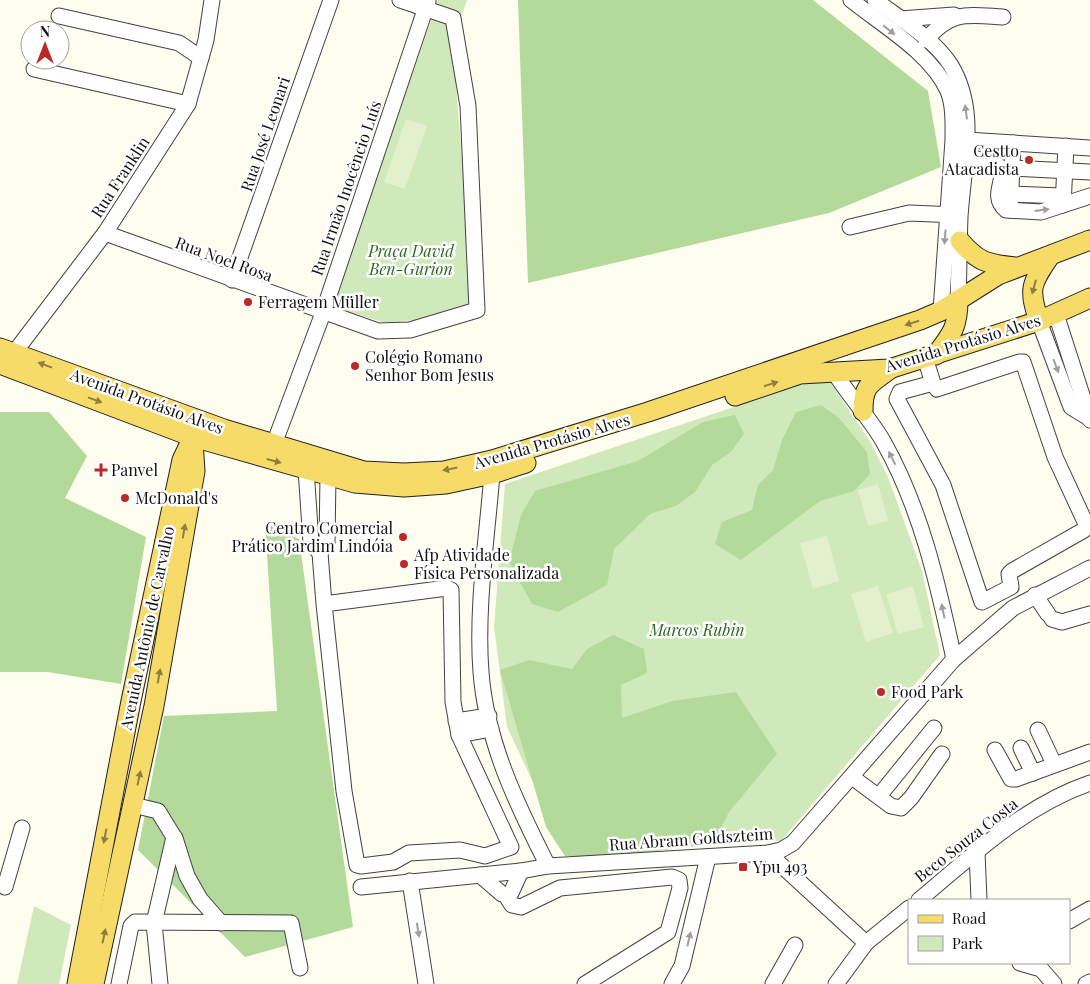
<svg xmlns="http://www.w3.org/2000/svg" width="1090" height="984" font-family="'Playfair Display',serif">
	<style>
		.green { fill: #d0e9ba }
		.forest { fill: #b3da9a }
		.pitch { fill: #e2f0cc }
		.lines { fill: none; stroke-linecap: round; stroke-linejoin: round }
		.minor-casing { stroke: #424242; stroke-width: 17 }
		.major-casing { stroke: #202020; stroke-width: 21 }
		.minor { stroke: #fff; stroke-width: 15 }
		.major { stroke: #f6db69; stroke-width: 19 }
		.oneway { fill: #9f9f9f }
		.oneway2 { fill: #8e7f40 }
		.poi-dot { fill: #bd2928; stroke: #fff; stroke-width: 2 }
		.labels { text-anchor: middle; stroke-width: 5; stroke-linejoin: round; paint-order: stroke }
		.street-label { font-size: 16px; fill: #0f0f0f; stroke: #fff }
		.poi-label { font-size: 16px; fill: #0f0f0f; stroke: #fff; text-anchor: start }
		.park-label { font-size: 16px; font-style: italic; fill: #2a661f; stroke: #fff }
	</style>
	<rect width="100%" height="100%" fill="#fffdf0"/>
	<g class="green">
		<polygon points="438,0 467,0 461,17 451,26 475,314 385,323 332,306"/>
		<polygon points="826,376 871,443 888,477 922,571 940,655 781,841 565,850 507,727 494,627 505,484"/>
		<polygon points="34,906 71,925 59,984 17,984"/>
	</g>
	<g class="forest">
		<polygon points="518,0 813,0 928,91 941,167 829,213 528,283"/>
		<polygon points="821,405 839,418 867,452 870,474 854,491 820,501 741,560 715,544 722,522 752,510 758,485 773,470 782,440 796,412"/>
		<polygon points="0,412 49,412 87,456 65,498 146,537 121,684 48,672 0,672"/>
		<polygon points="735,415 744,434 731,452 712,465 695,492 676,506 650,514 614,549 607,585 558,612 532,604 509,562 521,515 535,491 638,461 703,422"/>
		<polygon points="265,523 299,539 353,927 245,957 138,850 164,716 277,711"/>
		<polygon points="613,635 644,649 647,673 621,685 622,718 672,701 736,692 777,754 729,812 713,844 615,856 565,856 546,827 500,670 529,660 572,669 587,649"/>
	</g>
	<g class="pitch">
		<polygon points="406,119 427,126 405,189 384,182"/>
		<polygon points="878,484 888,521 868,526 858,490"/>
		<polygon points="827,536 839,581 813,589 800,543"/>
		<polygon points="878,586 893,633 866,642 851,594"/>
		<polygon points="913,586 924,627 898,634 886,594"/>
	</g>
	<g class="lines">
		<defs>
			<g id="minor">
				<path d="M851,0C882,25 931,53 948,91C954,106 953,124 953,140L941,311"/>
				<path d="M875,0C900,19 933,38 950,64C979,110 963,166 960,217C959,244 959,272 958,300"/>
				<polyline points="59,16 179,43 201,58"/>
				<polyline points="900,19 954,15"/>
				<path d="M926,40C951,10 968,15 1003,17"/>
				<polyline points="34,69 188,104"/>
				<polyline points="967,140 1090,148"/>
				<path d="M966,158C1033,162 981,189 1006,210L1041,212L1090,196"/>
				<polyline points="1012,168 1090,172"/>
				<polyline points="1011,194 1063,196"/>
				<polyline points="1063,205 1066,146"/>
				<polyline points="1010,210 1013,143"/>
				<polyline points="850,227 909,213 957,215"/>
				<polyline points="105,233 378,331 410,330 477,310 468,106 453,18 400,0"/>
				<polyline points="232,280 331,0"/>
				<polyline points="1056,314 1090,420"/>
				<polyline points="1039,321 1071,407 1089,418"/>
				<polyline points="14,353 105,233 188,104 206,40 212,0"/>
				<polyline points="925,358 933,383 937,389 1019,362 1023,362 1055,457 1086,524 1084,530 1012,571 1009,574 1011,587 982,602 943,485 897,399 900,392 933,383"/>
				<path d="M834,372C849,396 869,417 883,441C921,508 938,584 954,659"/>
				<polyline points="274,444 323,313 428,1"/>
				<polyline points="306,469 311,543 320,553 327,543 328,476"/>
				<path d="M492,474C487,537 476,610 481,672C486,741 517,805 548,866"/>
				<polyline points="320,553 324,604 447,588 451,590 453,702 459,735 511,847 485,856 460,850 409,853 393,862 361,866 357,865 344,791 324,604"/>
				<polyline points="1035,595 1048,614"/>
				<polyline points="1052,619 1062,622 1090,614"/>
				<polyline points="456,721 489,716"/>
				<polyline points="1038,730 1054,764"/>
				<polyline points="459,735 491,729"/>
				<polyline points="1021,748 1033,773"/>
				<polyline points="995,750 1011,779 1016,779 1090,752"/>
				<polyline points="852,777 891,806 901,808 911,798 942,754"/>
				<polyline points="879,796 934,728"/>
				<polyline points="133,805 158,811 174,837 154,923 160,984"/>
				<polyline points="175,838 187,876 200,899 221,923"/>
				<polyline points="977,852 979,900"/>
				<polyline points="768,853 866,943"/>
				<polyline points="480,875 502,894"/>
				<polyline points="410,881 426,984"/>
				<polyline points="5,887 22,828"/>
				<polyline points="361,887 521,871 548,866 768,853 781,850 793,843 954,659 1013,608 1090,568"/>
				<polyline points="511,893 521,871"/>
				<polyline points="508,899 512,905 521,907 560,888 672,877 679,880 680,888 668,932 585,984"/>
				<path d="M919,900C972,856 1023,806 1090,783"/>
				<polyline points="1069,921 1090,909"/>
				<polyline points="1020,963 1041,969 1054,984"/>
				<polyline points="119,984 131,926 135,922 291,923 300,968"/>
				<polyline points="672,984 682,966 708,857"/>
				<polyline points="773,984 795,945"/>
				<polyline points="836,984 866,943 909,908"/>
				<polyline points="1086,984 1090,982"/>
			</g>
			<g id="major">
				<path d="M960,241C978,262 987,264 1015,267"/>
				<path d="M1039,321C1028,288 1031,284 1050,256"/>
				<polyline points="0,348 224,429 364,471 404,473 444,471 492,460 648,412 920,320 941,311 998,275 1090,240"/>
				<path d="M936,355C952,334 958,327 958,300"/>
				<polyline points="0,364 193,437 355,483 404,487 446,484 492,474 526,463"/>
				<polyline points="735,396 800,374 889,369 1039,321 1090,298"/>
				<path d="M863,411C863,386 869,384 889,370"/>
				<polyline points="77,984 131,701 182,460 191,441"/>
				<polyline points="94,984 154,706 195,471 192,426"/>
			</g>
		</defs>
		<use href="#minor" class="minor-casing"/>
		<use href="#major" class="major-casing"/>
		<use href="#minor" class="minor"/>
		<use href="#major" class="major"/>
	</g>
	<defs><path id="oneway-solid" d="M-6-.8H1V-3.2L6.5 0L1 3.2V.8H-6Z" transform="scale(1.25)"/></defs>
	<g class="oneway">
		<use href="#oneway-solid" transform="translate(889 30) rotate(38)"/>
		<use href="#oneway-solid" transform="translate(966 112) rotate(-98)"/>
		<use href="#oneway-solid" transform="translate(1042 210) rotate(-7)"/>
		<use href="#oneway-solid" transform="translate(945 237) rotate(94)"/>
		<use href="#oneway-solid" transform="translate(1056 366) rotate(69)"/>
		<use href="#oneway-solid" transform="translate(892 458) rotate(-117)"/>
		<use href="#oneway-solid" transform="translate(943 611) rotate(-102)"/>
		<use href="#oneway-solid" transform="translate(418 930) rotate(81)"/>
		<use href="#oneway-solid" transform="translate(689 939) rotate(-77)"/>
	</g>
	<g class="oneway2">
		<use href="#oneway-solid" transform="translate(1034 287) rotate(105)"/>
		<use href="#oneway-solid" transform="translate(912 323) rotate(162)"/>
		<use href="#oneway-solid" transform="translate(45 365) rotate(-160)"/>
		<use href="#oneway-solid" transform="translate(771 384) rotate(-18)"/>
		<use href="#oneway-solid" transform="translate(95 400) rotate(20)"/>
		<use href="#oneway-solid" transform="translate(274 461) rotate(15)"/>
		<use href="#oneway-solid" transform="translate(450 469) rotate(169)"/>
		<use href="#oneway-solid" transform="translate(184 531) rotate(-80)"/>
		<use href="#oneway-solid" transform="translate(159 676) rotate(-80)"/>
		<use href="#oneway-solid" transform="translate(139 778) rotate(-78)"/>
		<use href="#oneway-solid" transform="translate(105 836) rotate(101)"/>
		<use href="#oneway-solid" transform="translate(104 936) rotate(-78)"/>
	</g>
	<g class="poi-dot">
		<circle cx="1029" cy="160" r="5"/>
		<circle cx="248" cy="302" r="5"/>
		<circle cx="355" cy="366" r="5"/>
		<path d="M98.5 462.5h5v5h5v5h-5v5h-5v-5h-5v-5h5z"/>
		<circle cx="125" cy="498" r="5"/>
		<circle cx="403" cy="537" r="5"/>
		<circle cx="404" cy="564" r="5"/>
		<circle cx="881" cy="692" r="5"/>
		<rect x="738" y="862" width="10" height="10" rx="2.5"/>
	</g>
	<g class="labels">
		<g class="street-label">
			<text transform="translate(265 134) rotate(-71)" y="6">Rua José Leonari</text>
			<text transform="translate(120 177) rotate(-57)" y="6">Rua Franklin</text>
			<text transform="translate(346 188) rotate(-71)" y="6">Rua Irmão Inocêncio Luís</text>
			<text transform="translate(224 259) rotate(20)" y="6">Rua Noel Rosa</text>
			<text transform="translate(963 343) rotate(-17)" y="6">Avenida Protásio Alves</text>
			<text transform="translate(147 401) rotate(20)" y="6">Avenida Protásio Alves</text>
			<text transform="translate(552 441) rotate(-16)" y="6">Avenida Protásio Alves</text>
			<text transform="translate(147 628) rotate(-78)" y="6">Avenida Antônio de Carvalho</text>
			<text transform="translate(691 839) rotate(-4)" y="6">Rua Abram Goldszteim</text>
			<text transform="translate(966 840) rotate(-38)" y="6">Beco Souza Costa</text>
		</g>
		<g class="poi-label">
			<text x="1019" y="157" text-anchor="end">Cestto<tspan x="1019" dy="18">Atacadista</tspan></text>
			<text x="258" y="308">Ferragem Müller</text>
			<text x="365" y="363">Colégio Romano<tspan x="365" dy="18">Senhor Bom Jesus</tspan></text>
			<text x="111" y="476">Panvel</text>
			<text x="135" y="504">McDonald's</text>
			<text x="393" y="534" text-anchor="end">Centro Comercial<tspan x="393" dy="18">Prático Jardim Lindóia</tspan></text>
			<text x="414" y="561">Afp Atividade<tspan x="414" dy="18">Física Personalizada</tspan></text>
			<text x="891" y="698">Food Park</text>
			<text x="753" y="873">Ypu 493</text>
		</g>
		<g class="park-label">
			<text x="411" y="257">Praça David<tspan x="411" dy="18">Ben-Gurion</tspan></text>
			<text x="697" y="636">Marcos Rubin</text>
		</g>
	</g>
	<rect x="908" y="899" width="162" height="65" fill="#ffffff" stroke="#9f9f9f"/>
	<rect x="918" y="915" width="25" height="8" fill="#f6db69" stroke="#9f9f9f"/>
	<text x="952" y="924" font-size="15" fill="#0f0f0f">Road</text>
	<rect x="918" y="936" width="25" height="15" fill="#d0e9ba" stroke="#9f9f9f"/>
	<text x="952" y="949" font-size="15" fill="#0f0f0f">Park</text>
	<g transform="translate(45 45)"><circle r="24" fill="#ffffff" stroke="#9f9f9f"/>
	<path d="M0-4L9 19L0 12L-9 19Z" fill="#bd2928"/>
	<text y="-8" font-size="14" font-weight="bold" text-anchor="middle" fill="#0f0f0f">N</text>
	</g>
</svg>
